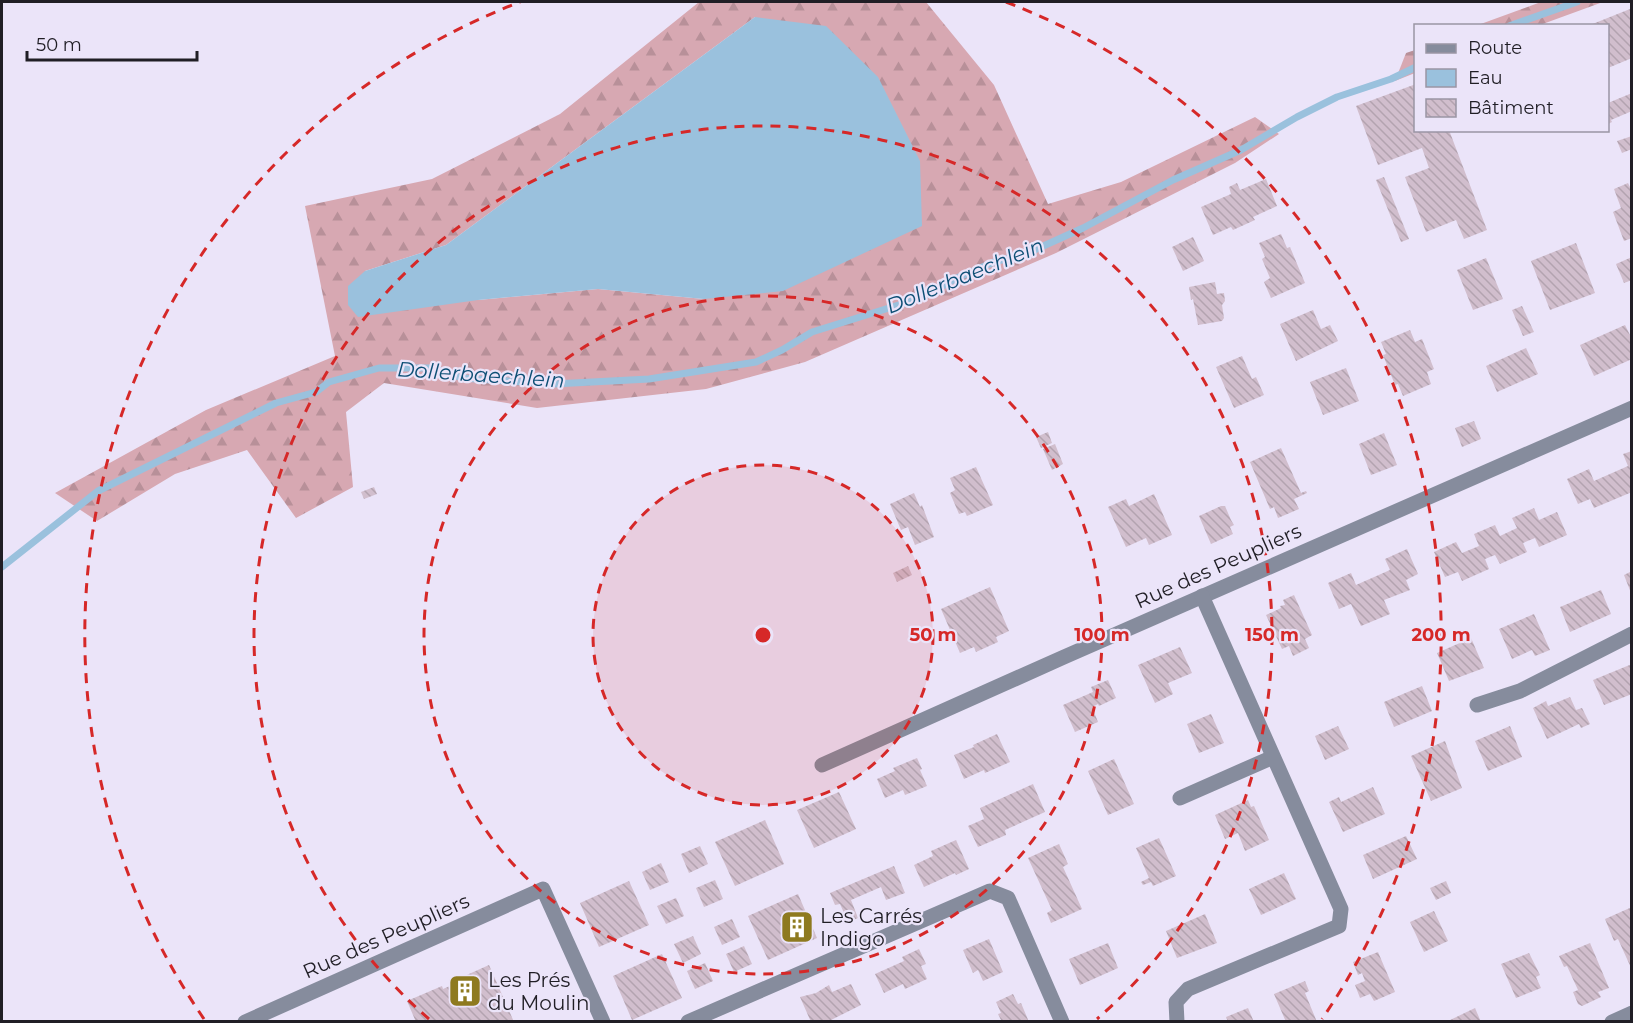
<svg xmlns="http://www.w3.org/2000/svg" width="1633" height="1023" font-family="Montserrat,sans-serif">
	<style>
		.forest { fill: url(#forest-firs); fill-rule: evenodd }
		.water { fill: #9ac1dd }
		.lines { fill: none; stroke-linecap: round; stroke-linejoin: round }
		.stream { stroke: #9ac1dd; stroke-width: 7 }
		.building { fill: url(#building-back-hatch) }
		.minor { stroke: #868c9d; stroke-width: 15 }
		.ring { fill: none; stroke: #d62828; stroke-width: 3; stroke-dasharray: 10 8 }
		.labels { text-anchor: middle; stroke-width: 4.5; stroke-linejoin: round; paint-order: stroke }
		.street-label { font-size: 20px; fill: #201e25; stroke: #ebe4f9 }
		.poi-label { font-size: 20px; fill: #201e25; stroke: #ebe4f9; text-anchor: start }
		.water-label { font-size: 21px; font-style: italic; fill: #0d4f75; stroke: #ebe4f9 }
		.centre { fill: #d62828; stroke: #ebe4f9; stroke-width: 3 }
		.ring-label { font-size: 18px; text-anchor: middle; font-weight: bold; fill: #d62828; stroke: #ebe4f9; stroke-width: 4.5; stroke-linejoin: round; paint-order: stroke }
	</style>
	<defs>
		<pattern id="forest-firs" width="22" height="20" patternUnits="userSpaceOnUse" patternTransform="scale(1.5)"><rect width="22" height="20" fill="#d7a8b2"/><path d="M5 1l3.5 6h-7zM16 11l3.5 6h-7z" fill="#b89099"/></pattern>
		<pattern id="building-back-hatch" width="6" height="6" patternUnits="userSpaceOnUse" patternTransform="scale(1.5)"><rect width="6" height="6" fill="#d1becd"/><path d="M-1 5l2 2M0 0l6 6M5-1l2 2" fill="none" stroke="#b3a3b0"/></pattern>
	</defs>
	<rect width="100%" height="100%" fill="#ebe4f9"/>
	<g class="forest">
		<path d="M699,2H926L994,85L1048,204L1121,182L1255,117L1279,134L1235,163L1056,253L805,362L706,389L537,408L384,383L346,412L353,487L296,518L247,450L175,474L97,521L55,493L206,410L335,356L305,206L432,179L560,114ZM755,17L704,299L598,289L478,300L365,271L446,245Z"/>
		<polygon points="1541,2 1603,2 1540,25 1478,25"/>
		<polygon points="1415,50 1415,73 1395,81 1406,53"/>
	</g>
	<polygon class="water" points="755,17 826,26 878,77 920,161 922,226 783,291 704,299 598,289 478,300 358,317 348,305 348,286 365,271 446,245"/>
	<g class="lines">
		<g class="stream">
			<polyline points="1509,26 1577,2"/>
			<polyline points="2,567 98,491 276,403 316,392 329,382 379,368 433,368 462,378 554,384 649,379 756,362 782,350 812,332 921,298 957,278 994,262 1028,253 1083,228 1173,180 1241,150 1297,117 1337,97 1391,79 1416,67"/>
		</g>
	</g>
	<g class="building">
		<polygon points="1630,9 1632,58 1608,68 1608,26 1590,25"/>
		<polygon points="1416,84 1416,130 1449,130 1487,230 1464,239 1456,220 1426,232 1405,177 1429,168 1422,148 1378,165 1356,106"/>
		<polygon points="1632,93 1632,111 1611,120 1612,122 1608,124 1608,103"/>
		<polygon points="1632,136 1632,149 1622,153 1617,141"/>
		<polygon points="1384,177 1409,239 1401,242 1376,180"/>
		<polygon points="1266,179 1277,206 1253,217 1255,220 1233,230 1231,227 1213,235 1201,207 1231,194 1229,187 1237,183 1240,190"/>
		<polygon points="1628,183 1632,191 1632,238 1624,241 1613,212 1621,208 1614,189"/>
		<polygon points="1281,234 1287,248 1290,247 1305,283 1271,298 1264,282 1270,278 1262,259 1265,257 1259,243"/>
		<polygon points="1193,237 1204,261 1183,271 1172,247"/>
		<polygon points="1576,243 1595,293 1550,310 1531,261"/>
		<polygon points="1632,257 1632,280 1624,283 1616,264"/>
		<polygon points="1486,258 1503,299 1473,310 1457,270"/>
		<polygon points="1215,282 1217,294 1224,293 1225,301 1222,305 1224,318 1222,321 1198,325 1193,299 1191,300 1189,287"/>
		<polygon points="1522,306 1534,332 1523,336 1512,310"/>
		<polygon points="1313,310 1321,329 1330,325 1338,341 1296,361 1280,324"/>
		<polygon points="1625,325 1632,339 1632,359 1594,376 1580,345"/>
		<polygon points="1410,330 1415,342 1422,339 1434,369 1427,372 1431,384 1403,396 1398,384 1395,385 1383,355 1386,354 1381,342"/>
		<polygon points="1526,348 1538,374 1497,392 1486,366"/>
		<polygon points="1242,356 1252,379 1256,377 1264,395 1234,408 1216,367"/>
		<polygon points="1346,368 1359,401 1323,415 1310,382"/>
		<polygon points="1474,421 1481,439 1462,447 1455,428"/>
		<polygon points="1048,432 1052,443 1041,448 1036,437"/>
		<polygon points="1384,433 1397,465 1371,475 1359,444"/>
		<polygon points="1055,444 1063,464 1052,470 1043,449"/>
		<polygon points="1281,448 1301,493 1306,491 1307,493 1294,499 1299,509 1278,518 1274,507 1270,509 1250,462"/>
		<polygon points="1632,451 1632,492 1594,508 1590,499 1578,504 1567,479 1589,469 1594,481 1628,466 1623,454"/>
		<polygon points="976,467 993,505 967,516 965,512 959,514 950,493 955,490 950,478"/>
		<polygon points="374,487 377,494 364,499 361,492"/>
		<polygon points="914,493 920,507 922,505 934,537 915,545 908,527 901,530 890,504"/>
		<polygon points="1154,494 1172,535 1149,545 1146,538 1126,547 1108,507 1126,499 1129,506"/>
		<polygon points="1221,506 1225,506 1231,520 1234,525 1230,527 1233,534 1211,544 1199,516"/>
		<polygon points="1534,508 1539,520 1557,512 1567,535 1539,547 1535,538 1523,543 1527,552 1500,564 1495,555 1485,559 1489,569 1462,581 1458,572 1445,577 1434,552 1456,542 1462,553 1479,546 1474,534 1495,525 1500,536 1517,528 1512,518"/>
		<polygon points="1407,549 1418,574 1406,580 1410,590 1384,600 1390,614 1361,626 1351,604 1339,609 1328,583 1351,573 1356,585 1390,570 1385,559"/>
		<polygon points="908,566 912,575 897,582 893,573"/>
		<polygon points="1632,571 1632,593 1631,593 1624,575"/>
		<polygon points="990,587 1009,631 996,637 998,642 976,652 974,647 960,653 941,609"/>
		<polygon points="1601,590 1611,614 1570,632 1560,607"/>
		<polygon points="1294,595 1312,635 1305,639 1309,648 1293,656 1289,646 1282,649 1266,615 1281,608 1280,606 1285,605 1283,600"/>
		<polygon points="1534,614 1550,650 1535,656 1532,650 1512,659 1499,629"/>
		<polygon points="1471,638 1484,668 1449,681 1437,653"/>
		<polygon points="1180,647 1192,673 1168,683 1173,694 1155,703 1138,665"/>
		<polygon points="1632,664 1632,694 1604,705 1593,680"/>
		<polygon points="1108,680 1116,698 1099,706 1098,704 1092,707 1098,722 1075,732 1063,705 1093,692 1091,687"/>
		<polygon points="1422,686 1432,711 1394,727 1384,702"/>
		<polygon points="1570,697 1576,710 1582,708 1590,724 1581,728 1579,724 1547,739 1533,708 1546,701 1548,706"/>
		<polygon points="1211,714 1224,743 1199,753 1187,724"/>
		<polygon points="1338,726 1349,749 1325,760 1315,736"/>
		<polygon points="1510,726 1522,757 1488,771 1475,741"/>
		<polygon points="997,734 1010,762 985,773 984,770 964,779 954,755 974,747 973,745"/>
		<polygon points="1445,741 1462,788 1431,801 1411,756"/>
		<polygon points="917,758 922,769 920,770 927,786 905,795 903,790 885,798 877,779 895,771 893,768"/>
		<polygon points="1114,759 1134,804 1108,815 1088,771"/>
		<polygon points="1033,784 1045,812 1005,830 1006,835 978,847 968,826 984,819 980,808"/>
		<polygon points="1373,787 1385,814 1343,832 1329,802 1339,797 1341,802"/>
		<polygon points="839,792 856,829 814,848 797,810"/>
		<polygon points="1248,800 1251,807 1254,806 1269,840 1245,851 1238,833 1225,839 1215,815"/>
		<polygon points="765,820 784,864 735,886 715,842"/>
		<polygon points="1406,836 1417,859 1373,879 1363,855"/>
		<polygon points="1159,838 1176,876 1153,886 1151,882 1143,885 1141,882 1149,878 1136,848"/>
		<polygon points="956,840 969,869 956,875 955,873 924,887 914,865 933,856 931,851"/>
		<polygon points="1059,844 1068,864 1063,867 1082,909 1051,923 1047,913 1052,910 1028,858"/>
		<polygon points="700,846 708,864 689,873 681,854"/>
		<polygon points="661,863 669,882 650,890 642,872"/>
		<polygon points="894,866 905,893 886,900 881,887 851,900 858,918 848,922 840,904 835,905 830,893"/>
		<polygon points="1284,873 1296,899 1261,915 1249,889"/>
		<polygon points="715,880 723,899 704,907 696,888"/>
		<polygon points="629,881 649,925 599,947 580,903"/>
		<polygon points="1446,881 1451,893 1436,900 1430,888"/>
		<polygon points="798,894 817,938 768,960 748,916"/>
		<polygon points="676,898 684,916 666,924 657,906"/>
		<polygon points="1632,907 1632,970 1618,939 1614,941 1605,919"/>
		<polygon points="1434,911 1448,941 1424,952 1410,922"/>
		<polygon points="1205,914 1217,943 1177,958 1166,931"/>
		<polygon points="732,919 740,937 722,945 714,927"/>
		<polygon points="693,936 701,954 683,963 674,944"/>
		<polygon points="989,939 1003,972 983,981 978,970 973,973 963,950"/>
		<polygon points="1108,943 1118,968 1080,985 1069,959"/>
		<polygon points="1590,943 1609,988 1598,992 1601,997 1582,1006 1578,1004 1573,992 1578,990 1567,966 1564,967 1559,956"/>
		<polygon points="744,946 752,964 734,972 726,954"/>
		<polygon points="919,949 926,964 921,966 927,979 905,989 903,984 884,993 875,974 904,961 902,957"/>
		<polygon points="1378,952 1395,992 1374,1001 1370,994 1360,998 1355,985 1365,981 1362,973 1358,975 1353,962"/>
		<polygon points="1529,953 1540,975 1536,977 1541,988 1516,998 1501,964"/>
		<polygon points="662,954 682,998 632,1020 613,976"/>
		<polygon points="705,963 713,981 695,989 687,971"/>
		<polygon points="489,965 514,1022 416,1022 407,1001 442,986 443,989 452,985 454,988 463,984 460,978"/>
		<polygon points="1305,981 1309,991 1305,993 1317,1022 1286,1022 1274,994"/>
		<polygon points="851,984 861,1005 827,1022 811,1022 800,997 816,993 829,985 832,992"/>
		<polygon points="1013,994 1018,1004 1021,1003 1029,1022 1002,1022 998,1014 1001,1013 996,1002"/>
		<polygon points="1248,1008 1254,1022 1228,1022 1226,1017"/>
		<polygon points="1475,1008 1481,1022 1446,1022"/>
	</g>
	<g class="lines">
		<g class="minor">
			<polyline points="1477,705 1520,691 1632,634"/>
			<polyline points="822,765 1064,657 1632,408"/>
			<polyline points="1180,798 1273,757"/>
			<polyline points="245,1022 543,889 603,1022"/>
			<polyline points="688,1022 990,891 1008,898 1062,1022"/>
			<polyline points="1177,1022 1176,1002 1188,989 1339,926 1341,909 1202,596"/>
			<polyline points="1612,1022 1632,1013"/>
		</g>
	</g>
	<circle cx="763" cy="635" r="170" fill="#d62828" fill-opacity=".12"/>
	<g class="ring">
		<circle cx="763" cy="635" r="170"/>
		<circle cx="763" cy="635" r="339"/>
		<path d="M429 1019A509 509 0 1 1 1097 1019"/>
		<path d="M204 1019A678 678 0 0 1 520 2M1006 2A678 678 0 0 1 1322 1019"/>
	</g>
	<defs>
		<symbol id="building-square" viewBox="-11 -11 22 22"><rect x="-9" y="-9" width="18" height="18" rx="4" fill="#8e7a1f" stroke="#ebe4f9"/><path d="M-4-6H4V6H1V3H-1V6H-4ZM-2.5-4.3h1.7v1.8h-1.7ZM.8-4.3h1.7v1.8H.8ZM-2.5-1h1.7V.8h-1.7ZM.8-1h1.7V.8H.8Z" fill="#fff"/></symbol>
	</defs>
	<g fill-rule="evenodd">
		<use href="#building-square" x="778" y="908" width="38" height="38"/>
		<use href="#building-square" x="446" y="972" width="38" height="38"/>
	</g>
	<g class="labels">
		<g class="street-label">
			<text transform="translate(1218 566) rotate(-24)" y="7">Rue des Peupliers</text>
			<text transform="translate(386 936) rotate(-24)" y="7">Rue des Peupliers</text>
		</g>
		<g class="poi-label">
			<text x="820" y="923">Les Carrés<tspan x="820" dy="23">Indigo</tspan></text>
			<text x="488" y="987">Les Prés<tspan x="488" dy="23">du Moulin</tspan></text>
		</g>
		<g class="water-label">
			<text transform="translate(965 276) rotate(-22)" y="7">Dollerbaechlein</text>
			<text transform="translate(481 375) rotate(4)" y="7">Dollerbaechlein</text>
		</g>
	</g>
	<circle cx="763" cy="635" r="9" class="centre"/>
	<g class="ring-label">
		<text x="933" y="641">50 m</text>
		<text x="1102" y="641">100 m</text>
		<text x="1272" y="641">150 m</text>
		<text x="1441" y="641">200 m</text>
	</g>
	<rect width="1633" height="1023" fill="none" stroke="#201e25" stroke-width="6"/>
	<rect x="1414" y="24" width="195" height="108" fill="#ebe4f9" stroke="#9a95a4" stroke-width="1.5"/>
	<rect x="1426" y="44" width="30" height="9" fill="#868c9d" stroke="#9a95a4" stroke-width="1.5"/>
	<text x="1468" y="54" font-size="18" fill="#201e25">Route</text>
	<rect x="1426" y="69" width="30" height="18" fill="#9ac1dd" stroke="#9a95a4" stroke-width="1.5"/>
	<text x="1468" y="84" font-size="18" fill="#201e25">Eau</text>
	<rect x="1426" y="99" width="30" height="18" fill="url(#building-back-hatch)" stroke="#9a95a4" stroke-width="1.5"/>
	<text x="1468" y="114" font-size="18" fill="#201e25">Bâtiment</text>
	<path d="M27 51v9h170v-9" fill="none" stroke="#201e25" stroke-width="3"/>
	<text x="36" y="51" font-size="18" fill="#201e25" stroke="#ebe4f9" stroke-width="4.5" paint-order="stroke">50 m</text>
</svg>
